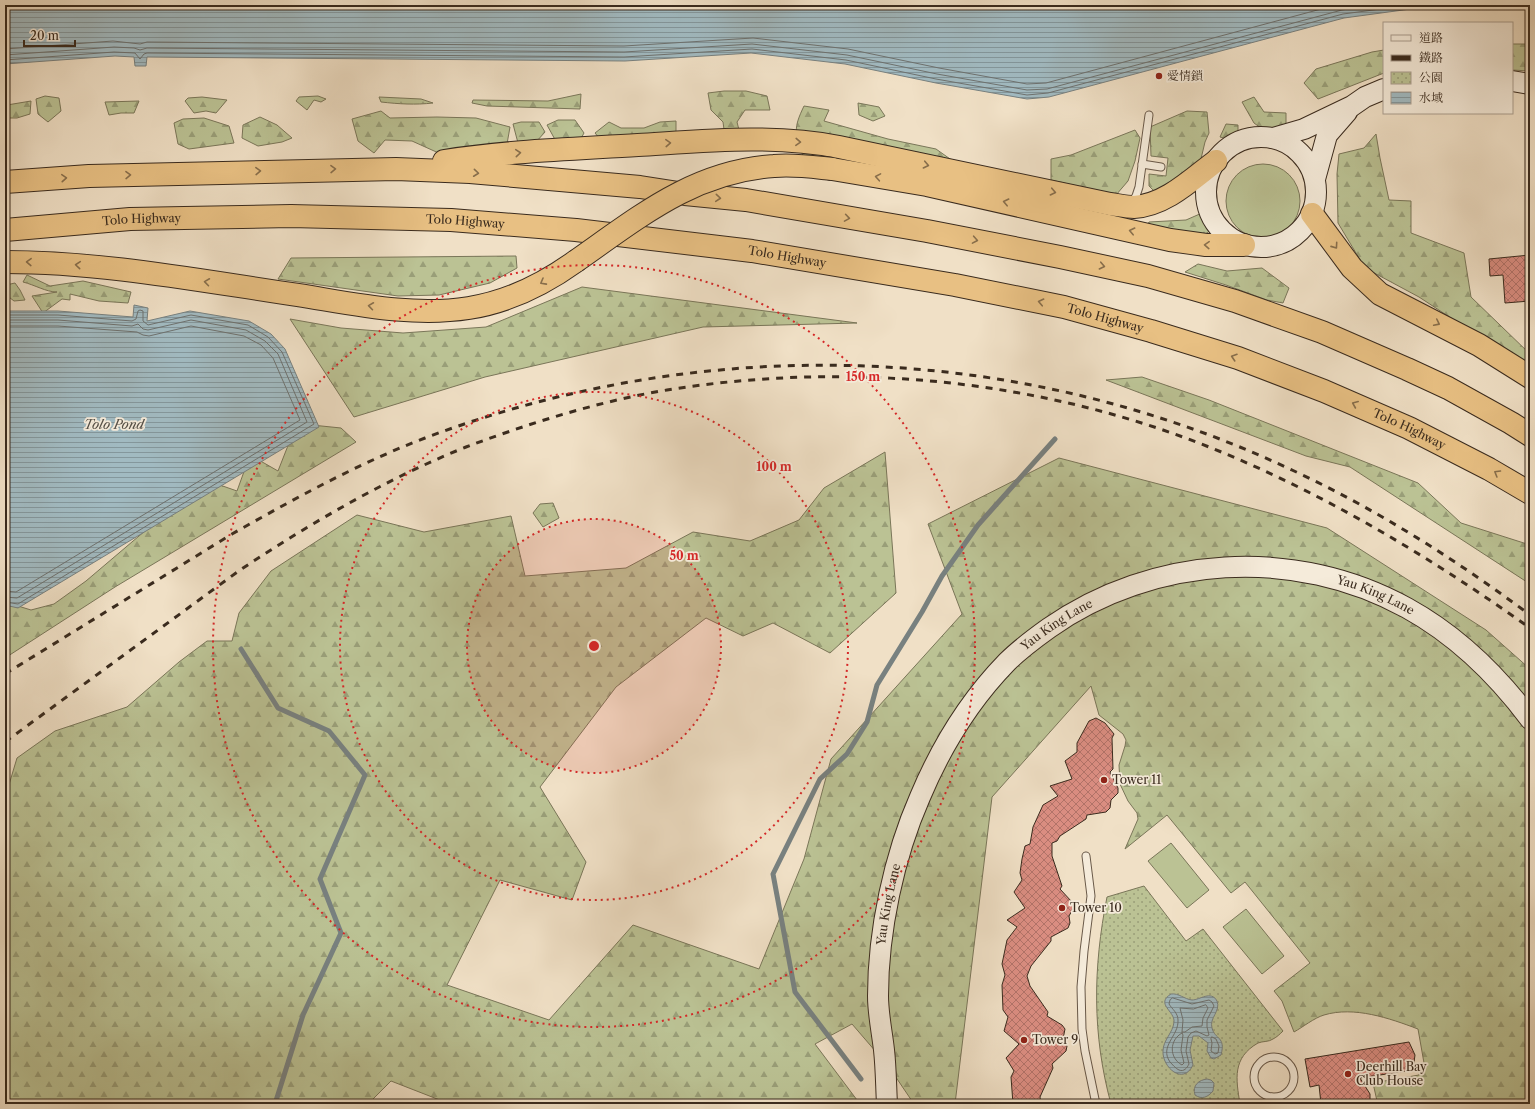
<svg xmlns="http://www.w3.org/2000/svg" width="1535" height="1109" font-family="'Libre Caslon Text','Noto Serif TC',serif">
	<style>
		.grass { fill: #bbc294; stroke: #7a7659 }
		.forest { fill: url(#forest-firs); stroke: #7a7659 }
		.park { fill: url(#park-dots); stroke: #7a7659 }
		.water { fill: url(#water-rules); stroke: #788180 }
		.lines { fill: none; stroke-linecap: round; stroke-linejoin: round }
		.shore { stroke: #6e7270; stroke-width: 1 }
		.stream { stroke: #788180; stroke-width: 5 }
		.building { fill: url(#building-cross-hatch); stroke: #3a2b1e }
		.lane-casing { stroke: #685848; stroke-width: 9 }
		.secondary-casing { stroke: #3a2b1e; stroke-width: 22 }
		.highway-casing { stroke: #3a2b1e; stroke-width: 24 }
		.lane { stroke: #f5ebda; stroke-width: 7 }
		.secondary { stroke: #f5ebda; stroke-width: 20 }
		.highway { stroke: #e8c083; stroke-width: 22 }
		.rail { stroke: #3a2b1e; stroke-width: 3; stroke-dasharray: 7 7; stroke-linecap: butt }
		.highway-bridge-casing { stroke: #3a2b1e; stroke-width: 24; stroke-linecap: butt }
		.highway-bridge { stroke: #e8c083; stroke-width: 22 }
		.oneway { stroke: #886e4b }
		.ring { fill: none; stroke: #d62828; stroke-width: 2; stroke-dasharray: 2 4 }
		.poi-dot { fill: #8f2418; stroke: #f5ebda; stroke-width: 1.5 }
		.labels { text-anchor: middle; stroke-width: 3.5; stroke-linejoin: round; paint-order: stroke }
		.poi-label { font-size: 12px; fill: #3a2b1e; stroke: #f5ebda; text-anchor: start }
		.street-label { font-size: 12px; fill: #3a2b1e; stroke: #f5ebda }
		.water-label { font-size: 13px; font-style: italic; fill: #544f47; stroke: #f5ebda }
		.centre { fill: #d62828; stroke: #f5ebda; stroke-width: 2 }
		.ring-label { font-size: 12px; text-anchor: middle; font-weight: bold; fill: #d62828; stroke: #f5ebda; stroke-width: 3.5; stroke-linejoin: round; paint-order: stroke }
	</style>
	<defs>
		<pattern id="forest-firs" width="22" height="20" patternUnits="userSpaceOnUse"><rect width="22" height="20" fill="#bbc294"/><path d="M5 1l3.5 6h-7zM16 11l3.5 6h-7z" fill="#999e78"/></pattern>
		<pattern id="park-dots" width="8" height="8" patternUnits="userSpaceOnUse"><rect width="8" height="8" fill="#bbc294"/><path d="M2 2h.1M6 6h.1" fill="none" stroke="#999e78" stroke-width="1.8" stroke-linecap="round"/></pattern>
		<pattern id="water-rules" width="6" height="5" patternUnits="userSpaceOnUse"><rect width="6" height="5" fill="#a1bac1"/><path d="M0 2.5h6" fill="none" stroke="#84979c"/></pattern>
		<pattern id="building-cross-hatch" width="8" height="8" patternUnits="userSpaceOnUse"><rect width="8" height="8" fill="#da8d81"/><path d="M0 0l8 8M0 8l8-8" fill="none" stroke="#b27369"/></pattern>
	</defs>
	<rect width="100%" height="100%" fill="#f0e0c6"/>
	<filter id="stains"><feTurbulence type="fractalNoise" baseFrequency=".005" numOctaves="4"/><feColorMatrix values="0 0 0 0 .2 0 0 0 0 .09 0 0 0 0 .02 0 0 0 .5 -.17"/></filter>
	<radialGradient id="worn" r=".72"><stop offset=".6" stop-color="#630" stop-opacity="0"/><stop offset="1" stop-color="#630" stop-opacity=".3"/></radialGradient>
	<g class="grass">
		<circle cx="1263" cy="201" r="37"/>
		<polygon points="1171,843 1209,890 1187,908 1148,861"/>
		<polygon points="1246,909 1284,956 1262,974 1223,927"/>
	</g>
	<g class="forest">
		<polygon points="1512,44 1530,44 1530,71 1512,70"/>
		<polygon points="1384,50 1384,73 1318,99 1304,83 1316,69 1372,52"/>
		<polygon points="724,91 746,91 767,96 770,110 745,110 737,122 741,138 725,137 723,122 711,110 708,93"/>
		<polygon points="581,94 580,109 487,106 472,103 473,100 548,101"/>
		<polygon points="45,96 59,98 61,111 48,122 38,114 36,99"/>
		<polygon points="318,96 326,99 321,102 314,100 307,110 296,101 299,97"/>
		<polygon points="202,97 227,100 216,113 206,111 194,113 185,101 188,98"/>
		<path d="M379,97L421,99L433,103C415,105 399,104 381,102Z"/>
		<polygon points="1254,97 1264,112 1286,113 1286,124 1265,131 1254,123 1242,102"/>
		<polygon points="31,101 30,114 17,118 8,118 7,105"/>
		<polygon points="139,101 134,113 121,113 109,115 105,102"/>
		<polygon points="858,103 879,107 885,116 873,121 859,115"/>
		<path d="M804,106L829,110L824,121L888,139L936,149L960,166L822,159L803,156C795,132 793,129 804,106Z"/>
		<polygon points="381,111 390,118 437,117 476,118 510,127 507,144 443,155 412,141 385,140 374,153 358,141 352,119"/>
		<polygon points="1187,111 1207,112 1209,133 1205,142 1200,163 1155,192 1149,186 1149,174 1166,176 1168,158 1151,156 1150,127"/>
		<polygon points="260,117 277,125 292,138 282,142 258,146 242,138 243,125"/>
		<polygon points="204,118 229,126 234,143 189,149 178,144 174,123 183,119"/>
		<polygon points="558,120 575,120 584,133 579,142 558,145 547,125"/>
		<polygon points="676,121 676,132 600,139 595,133 609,122 621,128 644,128 660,122"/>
		<polygon points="521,122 539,122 545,132 536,142 518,143 513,124"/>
		<polygon points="1226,124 1238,125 1238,133 1228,139 1220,137"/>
		<polygon points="1135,130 1140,138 1135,161 1128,181 1116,195 1051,180 1051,159 1071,155"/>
		<polygon points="1376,134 1380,158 1389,200 1411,201 1411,233 1464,253 1471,297 1530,354 1530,363 1518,362 1419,297 1365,268 1338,223 1337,174 1339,154 1364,148"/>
		<polygon points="1202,213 1211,230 1201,237 1147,225 1149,222 1186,220"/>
		<polygon points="516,256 517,268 490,283 439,295 398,296 278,279 291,258"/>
		<polygon points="1198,264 1227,271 1262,268 1289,288 1283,303 1267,300 1226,285 1185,272"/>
		<path d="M27,275L50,286L83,281L131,292L128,303L99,301L70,294V300L62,299L43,313L32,296L57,292C46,292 35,285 23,282Z"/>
		<polygon points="15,283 20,290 25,300 14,301 5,294 10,289 6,285"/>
		<polygon points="582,287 857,323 703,327 485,377 354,417 290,319 341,328 403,333 486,327"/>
		<polygon points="1142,377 1209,400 1418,483 1461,523 1527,544 1530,546 1530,584 1350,467 1306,456 1106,380"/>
		<polygon points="302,424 341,428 356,442 115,587 5,658 5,602 31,610 54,604 86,581 159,519 217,484 237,491 250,455 278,471 289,443"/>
		<path d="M885,452L896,593L830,653L773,623L743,636L706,618L616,687L540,787L586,862L572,900L500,880L447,985L549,1020L633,925L759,969L804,859L831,759L962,614L928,524L1059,458L1327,528L1486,630L1530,669V1104H1375L1377,1101L1373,1083L1419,1075L1424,1063L1418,1029C1389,1018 1354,1006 1324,1015C1314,1018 1303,1027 1294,1032L1282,1001L1274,991L1310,963L1245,882L1231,893L1167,815L1125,849L1138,819L1137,813L1128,801L1120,784L1119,765L1125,746L1126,740L1123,734L1099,715L1091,686L992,797L955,1104H914L889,1067L852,1024L815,1044L860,1104H450L391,1081L368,1104H5V798L17,758L55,731L127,707L179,662L207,641H232L239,613L271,571L357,515L424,532L511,516L525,576L626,568L693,532L750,541L799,520L824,488Z"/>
		<polygon points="553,503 559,518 543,527 533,513 540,504"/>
	</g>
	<path class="park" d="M1144,886L1186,941L1203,929L1283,1031C1280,1034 1277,1037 1273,1039C1269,1042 1263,1041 1258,1043C1232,1058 1236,1079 1240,1104H1111C1092,1034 1093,968 1107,897Z"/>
	<g class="water">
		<polygon points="5,5 1440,5 1344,18 1049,97 1027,99 936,83 845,64 751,53 625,61 147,57 146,66 135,66 134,57 115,56 5,64"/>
		<polygon points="134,305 148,308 147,321 190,311 249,321 271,334 285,349 319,427 18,608 5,605 5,311 58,311 133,317"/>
		<path d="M1171,994C1179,993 1184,999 1192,1000C1200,1000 1211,990 1217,1001C1221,1011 1209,1018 1212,1028C1215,1040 1226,1036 1221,1055L1214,1059L1211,1058L1207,1051L1208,1043L1199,1036H1193L1190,1050L1193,1065C1183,1086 1162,1067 1163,1051C1163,1040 1173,1033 1174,1022C1175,1011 1155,1004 1171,994Z"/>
		<path d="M1207,1079L1211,1080L1214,1083L1213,1091C1208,1097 1202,1100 1195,1095C1192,1085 1199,1080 1207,1079Z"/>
	</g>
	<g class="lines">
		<g class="shore">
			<polyline points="5,49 113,41 140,44 147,42 624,46 753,38 848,49 939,68 1027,84 1046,83 1336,5"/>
			<polyline points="5,55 114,47 134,48 140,50 147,48 624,52 752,44 847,55 937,74 1027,90 1047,89 1342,10 1374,5"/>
			<polyline points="5,60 114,52 135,53 140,59 144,54 147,53 624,57 752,49 846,60 936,79 1027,95 1048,93 1343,14 1411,5"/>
			<polyline points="5,315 58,315 132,321 136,319 138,311 140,310 143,311 143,321 148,325 191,315 248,325 268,337 282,352 314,424 18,604 5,602"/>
			<polyline points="5,320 58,320 132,326 138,324 143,329 148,330 191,320 246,330 265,341 278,354 307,422 17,598 5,597"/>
			<polyline points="5,326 58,326 137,332 143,335 149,336 191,326 244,336 261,345 273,358 300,420 16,592 5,591"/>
			<path d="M1173,998L1192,1004L1209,1000L1212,1002L1214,1006L1207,1020V1027L1209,1035L1207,1036L1196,1031L1191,1033L1188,1037L1186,1051L1189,1064C1187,1068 1184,1072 1179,1070C1176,1069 1172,1064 1170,1062C1159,1046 1179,1036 1178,1020C1178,1013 1172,1009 1169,1004L1170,1000Z"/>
			<polygon points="1206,1005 1208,1008 1203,1018 1202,1026 1192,1027 1185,1032 1182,1032 1183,1020 1180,1008 1193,1009"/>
			<path d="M1182,1033L1183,1035L1181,1050L1184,1063L1182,1065C1169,1058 1169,1040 1182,1033Z"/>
			<polygon points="1212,1037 1216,1039 1219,1046 1218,1053 1215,1054 1211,1051 1212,1043 1211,1039"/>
		</g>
		<g class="stream">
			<polyline points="241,649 278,708 329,731 365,775 320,879 341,933 303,1015 275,1104"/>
			<polyline points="861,1079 795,992 773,874 820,779 847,754 867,722 877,685 922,612 942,576 978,525 1055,439"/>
		</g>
	</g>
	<g class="building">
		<polygon points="1530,255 1530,301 1505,303 1503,275 1490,276 1489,259"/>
		<polygon points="1096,718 1105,723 1114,734 1112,738 1113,769 1110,772 1118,788 1118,793 1111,800 1110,808 1106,812 1087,815 1086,819 1060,836 1057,841 1052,843 1052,856 1062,886 1060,889 1072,902 1074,907 1069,916 1070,923 1068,928 1051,937 1051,941 1031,966 1027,976 1030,986 1048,1012 1047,1016 1062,1025 1065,1029 1063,1039 1067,1046 1066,1051 1052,1064 1053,1068 1040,1097 1041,1104 1013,1104 1011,1077 1014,1071 1006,1058 1019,1044 1004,1031 1008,1017 1003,1010 1002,985 1005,975 1002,964 1007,940 1017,927 1007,920 1025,908 1014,892 1022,880 1020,873 1022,859 1025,846 1030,844 1033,827 1043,805 1058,796 1050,786 1072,779 1065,761 1077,752 1077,743 1089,721"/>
		<polygon points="1409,1042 1415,1055 1413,1070 1360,1078 1370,1094 1370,1104 1321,1104 1319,1085 1310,1087 1305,1059"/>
	</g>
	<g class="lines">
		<defs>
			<g id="lane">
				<polyline points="1142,164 1161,167"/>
				<polyline points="1131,203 1136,196 1139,187 1149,115"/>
				<polyline points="1086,856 1091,896 1084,951 1081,987 1082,1029 1085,1051 1096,1104"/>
				<circle cx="1274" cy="1077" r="20"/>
			</g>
			<g id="secondary">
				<polyline points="1512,81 1530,84"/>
				<circle cx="1261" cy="192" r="55"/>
				<polyline points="1273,138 1304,129 1352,106 1365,97 1384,89"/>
				<polyline points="1315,179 1327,135 1347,112"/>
				<path id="s1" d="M887,1104C886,1086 886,1068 884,1050C882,1032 878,1014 878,996C878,931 894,856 920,797C941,747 969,701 1007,662C1020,649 1035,638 1049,628C1153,555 1295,546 1407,608C1456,635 1497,675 1530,719"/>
			</g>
			<g id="highway">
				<path d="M444,161C508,151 574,149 638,145C704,141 773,134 839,147L1110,204C1118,205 1126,207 1134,207C1166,205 1192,179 1216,161"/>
				<polyline points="832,169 927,185 1170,240 1206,245 1244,245"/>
				<polyline points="5,182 89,176 396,169 470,172 640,187 685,194 746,200 927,231 1060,257 1148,276 1235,301 1322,332 1407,369 1448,388 1511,423 1530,435"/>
				<polyline points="1312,214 1352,268 1380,294 1479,345 1530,377"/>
				<path id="s2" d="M5,230L130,219L184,218L291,216L451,220L576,230L752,251L955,285L1064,307L1151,331L1238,358L1324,391L1409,428L1489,469L1530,493"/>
				<path d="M5,262C104,262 201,281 298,295C355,304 412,317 469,308C508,302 544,284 576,261"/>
			</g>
		</defs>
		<use href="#lane" class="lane-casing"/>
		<use href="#secondary" class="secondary-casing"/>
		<use href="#highway" class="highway-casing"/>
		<use href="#lane" class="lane"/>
		<use href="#secondary" class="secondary"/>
		<use href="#highway" class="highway"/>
		<g class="rail">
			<path d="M5,674L232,534C294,499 357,464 425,438C706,332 1019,341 1292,470C1376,509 1455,559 1530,615"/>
			<path d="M5,742L240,570C311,523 386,479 466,447C530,423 600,401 667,390C848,361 1039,379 1209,447C1324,493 1430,557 1530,628"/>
		</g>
		<defs>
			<path id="highway-bridge" d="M576,261C639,217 694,171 774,166C794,164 813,167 832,169"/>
		</defs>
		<use href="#highway-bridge" class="highway-bridge-casing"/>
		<use href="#highway-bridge" class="highway-bridge"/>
	</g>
	<defs><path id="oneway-chevron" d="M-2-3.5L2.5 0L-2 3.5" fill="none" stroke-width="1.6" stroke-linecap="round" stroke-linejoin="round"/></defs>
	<g class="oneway">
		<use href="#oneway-chevron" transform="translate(798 142) rotate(3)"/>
		<use href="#oneway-chevron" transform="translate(668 143) rotate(-3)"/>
		<use href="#oneway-chevron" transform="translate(518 153) rotate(-5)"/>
		<use href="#oneway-chevron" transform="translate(926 165) rotate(12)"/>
		<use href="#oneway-chevron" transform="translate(333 169) rotate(-1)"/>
		<use href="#oneway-chevron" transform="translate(258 171) rotate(-2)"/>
		<use href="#oneway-chevron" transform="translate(476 173) rotate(6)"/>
		<use href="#oneway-chevron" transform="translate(128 175) rotate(-1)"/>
		<use href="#oneway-chevron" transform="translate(878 177) rotate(-170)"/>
		<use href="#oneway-chevron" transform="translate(64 178) rotate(-4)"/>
		<use href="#oneway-chevron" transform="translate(1053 192) rotate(12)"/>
		<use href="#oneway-chevron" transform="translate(718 198) rotate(5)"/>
		<use href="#oneway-chevron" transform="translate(1006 202) rotate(-167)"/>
		<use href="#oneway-chevron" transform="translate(847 218) rotate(9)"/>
		<use href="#oneway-chevron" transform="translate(1132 231) rotate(-167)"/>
		<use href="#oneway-chevron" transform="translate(975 240) rotate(10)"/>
		<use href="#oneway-chevron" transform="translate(1207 245) rotate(-177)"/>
		<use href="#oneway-chevron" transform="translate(1335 246) rotate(55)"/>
		<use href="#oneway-chevron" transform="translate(29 262) rotate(-178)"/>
		<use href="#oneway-chevron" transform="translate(78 265) rotate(-175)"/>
		<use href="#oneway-chevron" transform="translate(1102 266) rotate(12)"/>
		<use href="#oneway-chevron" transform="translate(207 282) rotate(-172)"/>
		<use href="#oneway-chevron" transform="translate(543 282) rotate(151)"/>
		<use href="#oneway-chevron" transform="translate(1041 302) rotate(-168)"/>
		<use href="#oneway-chevron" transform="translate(371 306) rotate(-172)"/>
		<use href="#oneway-chevron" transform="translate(1437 323) rotate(26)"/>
		<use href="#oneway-chevron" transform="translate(1234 357) rotate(-162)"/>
		<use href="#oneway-chevron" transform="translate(1355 404) rotate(-157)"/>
		<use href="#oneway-chevron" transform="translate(1497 473) rotate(-149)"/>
	</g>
	<circle cx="594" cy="646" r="127" fill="#d62828" fill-opacity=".12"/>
	<g class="ring">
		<circle cx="594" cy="646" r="127"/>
		<circle cx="594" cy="646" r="254"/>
		<circle cx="594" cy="646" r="381"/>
	</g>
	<g class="poi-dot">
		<circle cx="1159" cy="76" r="4"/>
		<circle cx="1104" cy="780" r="4"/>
		<circle cx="1062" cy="908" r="4"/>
		<circle cx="1024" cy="1040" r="4"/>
		<circle cx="1348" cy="1074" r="4"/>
	</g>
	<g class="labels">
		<g class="poi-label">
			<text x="1167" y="80">愛情鎖</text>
			<text x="1112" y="784">Tower 11</text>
			<text x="1070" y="912">Tower 10</text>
			<text x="1032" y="1044">Tower 9</text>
			<text x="1356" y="1071">Deerhill Bay<tspan x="1356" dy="14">Club House</tspan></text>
		</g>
		<g class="street-label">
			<text dy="4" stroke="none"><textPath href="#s2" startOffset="137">Tolo Highway</textPath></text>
			<text dy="4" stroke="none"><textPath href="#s2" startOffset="461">Tolo Highway</textPath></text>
			<text dy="4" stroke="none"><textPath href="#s2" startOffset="785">Tolo Highway</textPath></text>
			<text dy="4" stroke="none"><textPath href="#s2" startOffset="1109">Tolo Highway</textPath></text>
			<text dy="4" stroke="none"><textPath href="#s2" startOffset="1433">Tolo Highway</textPath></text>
			<text dy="4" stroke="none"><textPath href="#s1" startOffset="872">Yau King Lane</textPath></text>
			<text dy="4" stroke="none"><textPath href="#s1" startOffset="537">Yau King Lane</textPath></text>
			<text dy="4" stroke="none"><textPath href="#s1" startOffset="201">Yau King Lane</textPath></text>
		</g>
		<g class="water-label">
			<text x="114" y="429">Tolo Pond</text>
		</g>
	</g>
	<circle cx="594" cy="646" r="6" class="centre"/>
	<g class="ring-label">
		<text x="863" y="381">150 m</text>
		<text x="774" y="471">100 m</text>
		<text x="684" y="560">50 m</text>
	</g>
	<rect width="1535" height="1109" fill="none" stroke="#f0e0c6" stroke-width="20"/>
	<rect x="6" y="6" width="1523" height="1097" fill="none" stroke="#3a2b1e" stroke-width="2"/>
	<rect x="10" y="10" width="1515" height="1089" fill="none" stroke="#3a2b1e"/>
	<rect x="1383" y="22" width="130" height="92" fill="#f5ebda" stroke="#aa9e8f"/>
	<rect x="1391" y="35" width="20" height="6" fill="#f5ebda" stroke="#aa9e8f"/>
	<text x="1419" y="42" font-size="12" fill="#3a2b1e">道路</text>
	<rect x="1391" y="55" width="20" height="6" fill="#3a2b1e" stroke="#aa9e8f"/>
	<text x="1419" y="62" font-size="12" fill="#3a2b1e">鐵路</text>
	<rect x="1391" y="72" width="20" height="12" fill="url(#park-dots)" stroke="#aa9e8f"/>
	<text x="1419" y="82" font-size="12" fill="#3a2b1e">公園</text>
	<rect x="1391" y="92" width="20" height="12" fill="url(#water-rules)" stroke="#aa9e8f"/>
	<text x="1419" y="102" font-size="12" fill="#3a2b1e">水域</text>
	<path d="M24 40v6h51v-6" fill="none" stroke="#3a2b1e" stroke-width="2"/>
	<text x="30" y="40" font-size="12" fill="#3a2b1e" stroke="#f5ebda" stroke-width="3" paint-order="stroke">20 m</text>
	<rect width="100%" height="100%" filter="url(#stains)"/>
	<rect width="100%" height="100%" fill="url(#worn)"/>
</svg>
